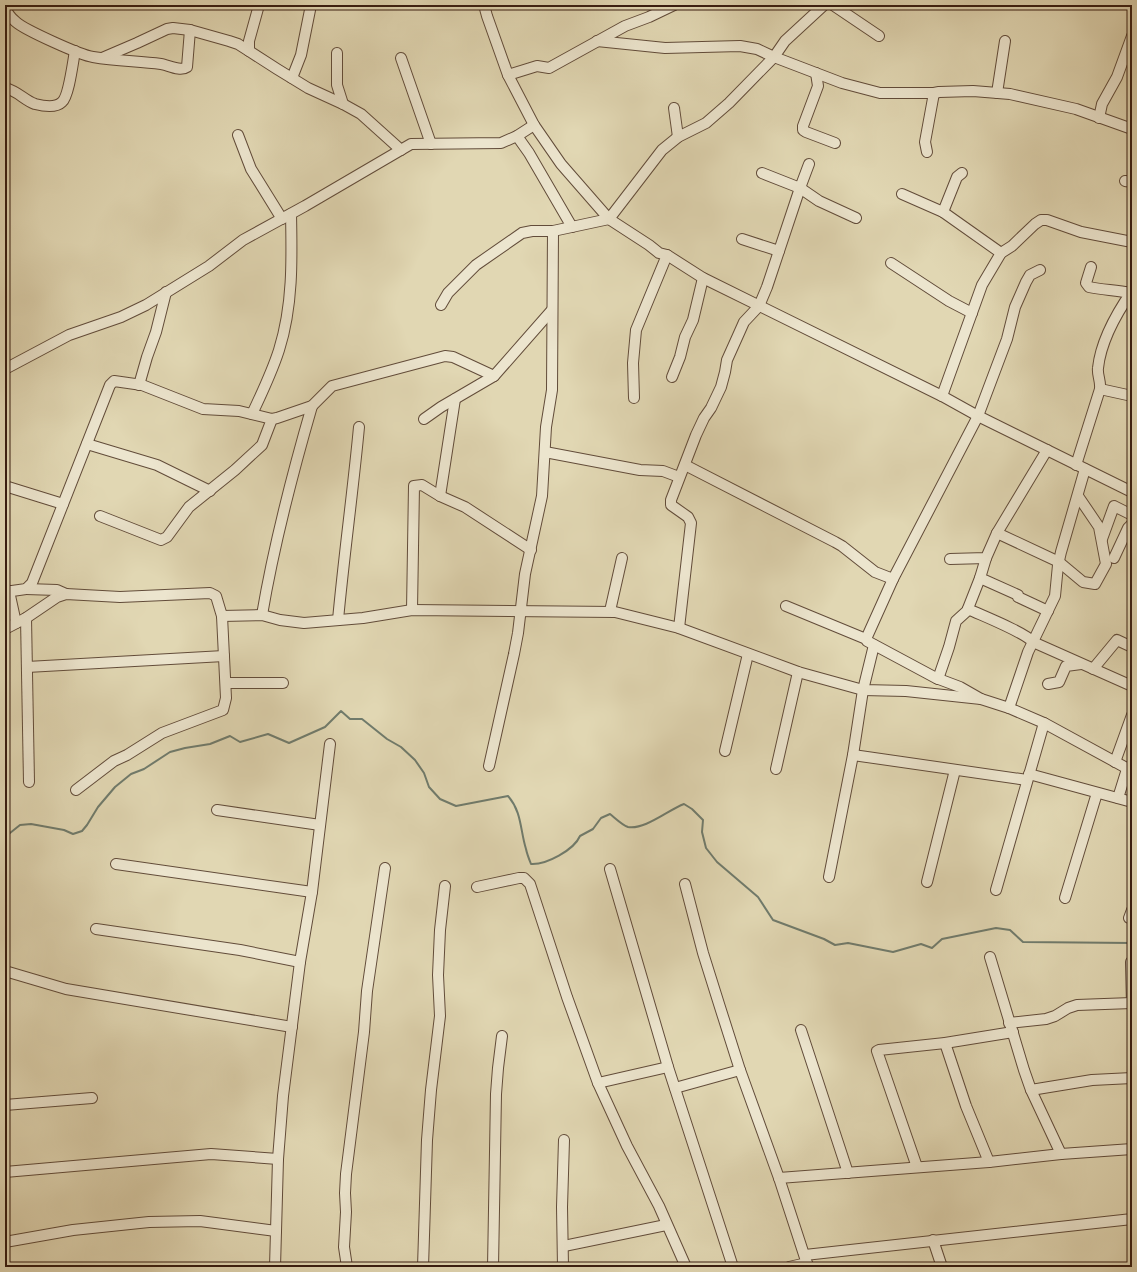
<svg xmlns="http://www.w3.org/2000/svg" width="1137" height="1272" font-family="'EB Garamond',serif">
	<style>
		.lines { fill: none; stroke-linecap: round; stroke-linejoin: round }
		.stream { stroke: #707b6c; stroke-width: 2 }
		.minor-casing { stroke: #624c3a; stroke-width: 12 }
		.minor { stroke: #ece5ce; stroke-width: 10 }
	</style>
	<rect width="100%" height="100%" fill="#e1d7b3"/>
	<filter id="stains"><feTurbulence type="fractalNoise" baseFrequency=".005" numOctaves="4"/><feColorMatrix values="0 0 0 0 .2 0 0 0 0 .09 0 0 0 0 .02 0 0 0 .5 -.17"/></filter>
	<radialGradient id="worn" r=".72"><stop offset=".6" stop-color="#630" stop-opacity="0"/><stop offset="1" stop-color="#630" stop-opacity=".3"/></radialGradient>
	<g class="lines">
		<path class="stream" d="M5,837L20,825L31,824L64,830L73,834L82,831L87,825L98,807L115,787L131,774L144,769L170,752L185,748L210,744L230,736L240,742L268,734L289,743L325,727L341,711L350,719H362L387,739L401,747L415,760L424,773L429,787L440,799L456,806L508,796C522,812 520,830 526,849C527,854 529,859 531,864C546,865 574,850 580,836L593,829L601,818L610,814C615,818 622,825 628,827C645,830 668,810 684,804L692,809L703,820L702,832L706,848L717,862L758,897L773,920L824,939L835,945L848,943L893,952L921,944L932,948L942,939L996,928L1010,930L1023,942L1132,943"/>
		<defs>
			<g id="minor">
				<polyline points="484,5 487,16 508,75 534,125 561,164 609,219 649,245 659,253 667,255 703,278 942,396 978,416 1132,492"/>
				<polyline points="833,5 879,36"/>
				<path d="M5,7C7,13 11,18 16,22C25,30 80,55 93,57C116,61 138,61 161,64C168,65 180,72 187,67L190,30"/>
				<polyline points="597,41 665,48 740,46 757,49 774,57 842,83 880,93 934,93 939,92 973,91 1010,94 1076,109 1132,129"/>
				<polyline points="249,51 249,41 259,5"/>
				<polyline points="337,53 337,85 343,104"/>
				<polyline points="102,58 137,43 167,29 173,28 190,30 229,41 238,44 249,51 277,69 308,88 343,104 361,114 401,150"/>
				<polyline points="401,58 431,144"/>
				<polyline points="816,73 818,86 803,126 803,130 806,132 835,143"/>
				<polyline points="508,75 537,66 549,68 625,26 649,17 674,5"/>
				<polyline points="292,78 301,55 311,5"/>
				<path d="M5,88C18,91 24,100 35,104C43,106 56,108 62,102C69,96 73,61 75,51"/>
				<polyline points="997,93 1005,41"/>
				<polyline points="674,108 678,137"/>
				<polyline points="1099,118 1102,104 1117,77 1132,36"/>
				<polyline points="238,135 251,169 282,219"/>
				<polyline points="517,136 529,153 572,227"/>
				<polyline points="927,152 925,142 934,93"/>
				<polyline points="762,173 800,188 819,201 856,218"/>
				<polyline points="1125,181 1132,182"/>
				<polyline points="902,194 943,212 1001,253"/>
				<polyline points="943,212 957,177 962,173"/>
				<polyline points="742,239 779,251"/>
				<polyline points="891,263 949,301 972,313"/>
				<path d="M1091,267L1086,283L1089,287C1103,290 1117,290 1130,293"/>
				<polyline points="441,305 448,293 476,265 522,233 532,231 553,231 609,219 662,150 678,137 706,123 729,103 774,57 785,41 824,5"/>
				<polyline points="5,369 69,335 121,317 146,305 209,266 243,240 305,206 411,144 501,143 517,136 534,125"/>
				<polyline points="672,377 680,357 685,337 693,320 703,278"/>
				<polyline points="139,385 147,357 156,332 166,292"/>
				<polyline points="1100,389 1132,396"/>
				<polyline points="942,396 982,285 1001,253 1012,246 1035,224 1041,220 1047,220 1081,232 1132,242"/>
				<polyline points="634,398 633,363 636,330 667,255"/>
				<path d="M252,414C262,393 272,372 279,350C293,306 292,259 291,214"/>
				<polyline points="424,419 441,407 494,376 552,310"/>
				<polyline points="87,444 157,465 210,491"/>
				<polyline points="545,452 640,470 663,471 679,477"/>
				<polyline points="685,465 835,542 842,546 875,572 893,579"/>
				<path d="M1076,465L1100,389C1101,381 1097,375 1098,368C1101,340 1116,314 1132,291"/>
				<polyline points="5,486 63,504"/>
				<polyline points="440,496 455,399"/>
				<polyline points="100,516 161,540 167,537 189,507 235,470 262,445 272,419"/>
				<polyline points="997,533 1059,562 1083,582 1095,584 1106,564 1099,527 1078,496"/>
				<polyline points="1102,539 1114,506 1132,515"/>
				<polyline points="986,558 980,578 1018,595 1018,597 1048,611"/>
				<polyline points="1114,558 1128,528 1132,524"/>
				<polyline points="950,559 986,558 997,533 1047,450"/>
				<polyline points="26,589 57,590 66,594"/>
				<polyline points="9,591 16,623"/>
				<polyline points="5,592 26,589 32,583 110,385 114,381 142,385 203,409 239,411 272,419 277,418 312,406 332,386 445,356 453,357 494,376"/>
				<polyline points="786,606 866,639 867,641 936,678 960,687 981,699 1009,708 1044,723 1132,771"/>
				<path d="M968,609C983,616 1024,632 1033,642L1132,686"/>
				<polyline points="412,610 414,486 422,485 440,496 465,507 531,550"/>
				<polyline points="610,611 622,558"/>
				<path d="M262,615C274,544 292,475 312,406"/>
				<polyline points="26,618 29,782"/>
				<path d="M338,620C344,555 353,491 359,427"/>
				<polyline points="679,628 691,523 688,517 671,505 671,500 696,435 704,418 711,408 721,387 725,372 727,360 740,331 744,322 759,306 767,287 800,188 809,164"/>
				<polyline points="5,629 26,618 57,597 66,594 120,597 210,593 216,596 222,616 262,615 280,620 304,623 363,618 412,610 615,612 679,628 798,672 863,690 906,691 981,699"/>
				<polyline points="866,639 893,579 978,416 1007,339 1015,307 1026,282 1030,275 1040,270"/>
				<polyline points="27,667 224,656"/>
				<polyline points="1093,669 1117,640 1132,647"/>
				<polyline points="938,679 949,647 956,621 967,611 980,578"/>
				<polyline points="226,683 283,683"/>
				<polyline points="1048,684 1059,682 1066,666 1081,664"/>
				<polyline points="1009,708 1028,652 1055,596 1058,565 1061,552 1085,469"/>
				<polyline points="725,751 748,654"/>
				<polyline points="853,755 1027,780"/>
				<polyline points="1115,762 1132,715"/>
				<polyline points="489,766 514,654 518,633 525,574 542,496 546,427 552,390 553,231"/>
				<polyline points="776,769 798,672"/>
				<polyline points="1029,774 1132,802"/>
				<polyline points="76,790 114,761 127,755 162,733 223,710 226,698 222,616"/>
				<polyline points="1118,798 1127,769"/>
				<polyline points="217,810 320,825"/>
				<polyline points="116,864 312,892"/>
				<polyline points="610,869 668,1067 733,1267"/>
				<polyline points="829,877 853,755 863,690 874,645"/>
				<polyline points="927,882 955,770"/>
				<polyline points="685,884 703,953 719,1004 740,1070 779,1178 808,1267"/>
				<polyline points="477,887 519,878 524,878 530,884 567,997 598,1083 627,1146 659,1206 686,1267"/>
				<polyline points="996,890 1044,723"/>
				<polyline points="1065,898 1097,793"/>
				<polyline points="1129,918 1132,910"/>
				<polyline points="96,929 240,950 300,962"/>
				<polyline points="990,957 1024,1070 1031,1090 1061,1154"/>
				<polyline points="1131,962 1132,1005"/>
				<polyline points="5,971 66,989 292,1027"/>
				<polyline points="1009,1023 1046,1019 1055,1016 1068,1008 1077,1005 1132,1003"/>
				<polyline points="801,1030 848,1173"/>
				<polyline points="945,1043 966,1106 989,1162"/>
				<polyline points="598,1083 668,1067"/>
				<polyline points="675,1088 740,1070"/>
				<polyline points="1031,1090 1092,1080 1132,1078"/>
				<polyline points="5,1105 92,1098"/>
				<polyline points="917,1167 877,1051 879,1050 945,1043 1013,1032"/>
				<polyline points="5,1172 211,1154 278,1159"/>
				<polyline points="779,1178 989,1162 1061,1154 1132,1149"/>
				<polyline points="933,1240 942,1267"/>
				<polyline points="5,1242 73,1230 149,1222 200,1221 276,1231"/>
				<polyline points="564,1246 666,1225"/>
				<polyline points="805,1255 1132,1219"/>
				<polyline points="275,1267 278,1159 283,1096 300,962 312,892 330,744"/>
				<polyline points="347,1267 344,1247 346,1212 345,1193 346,1174 364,1032 367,991 385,868"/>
				<polyline points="423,1267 427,1140 431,1090 440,1016 438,975 440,930 445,886"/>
				<polyline points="493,1267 496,1094 498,1068 502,1036"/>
				<polyline points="563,1267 562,1207 564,1140"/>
				<polyline points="789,1267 807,1263"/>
			</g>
		</defs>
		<use href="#minor" class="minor-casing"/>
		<use href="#minor" class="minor"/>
	</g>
	<rect width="1137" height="1272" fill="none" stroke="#e1d7b3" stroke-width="20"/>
	<rect x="6" y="6" width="1125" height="1260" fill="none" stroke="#381d11" stroke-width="2"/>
	<rect x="10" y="10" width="1117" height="1252" fill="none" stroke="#381d11"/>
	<rect width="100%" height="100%" filter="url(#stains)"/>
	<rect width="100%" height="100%" fill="url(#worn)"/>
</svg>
